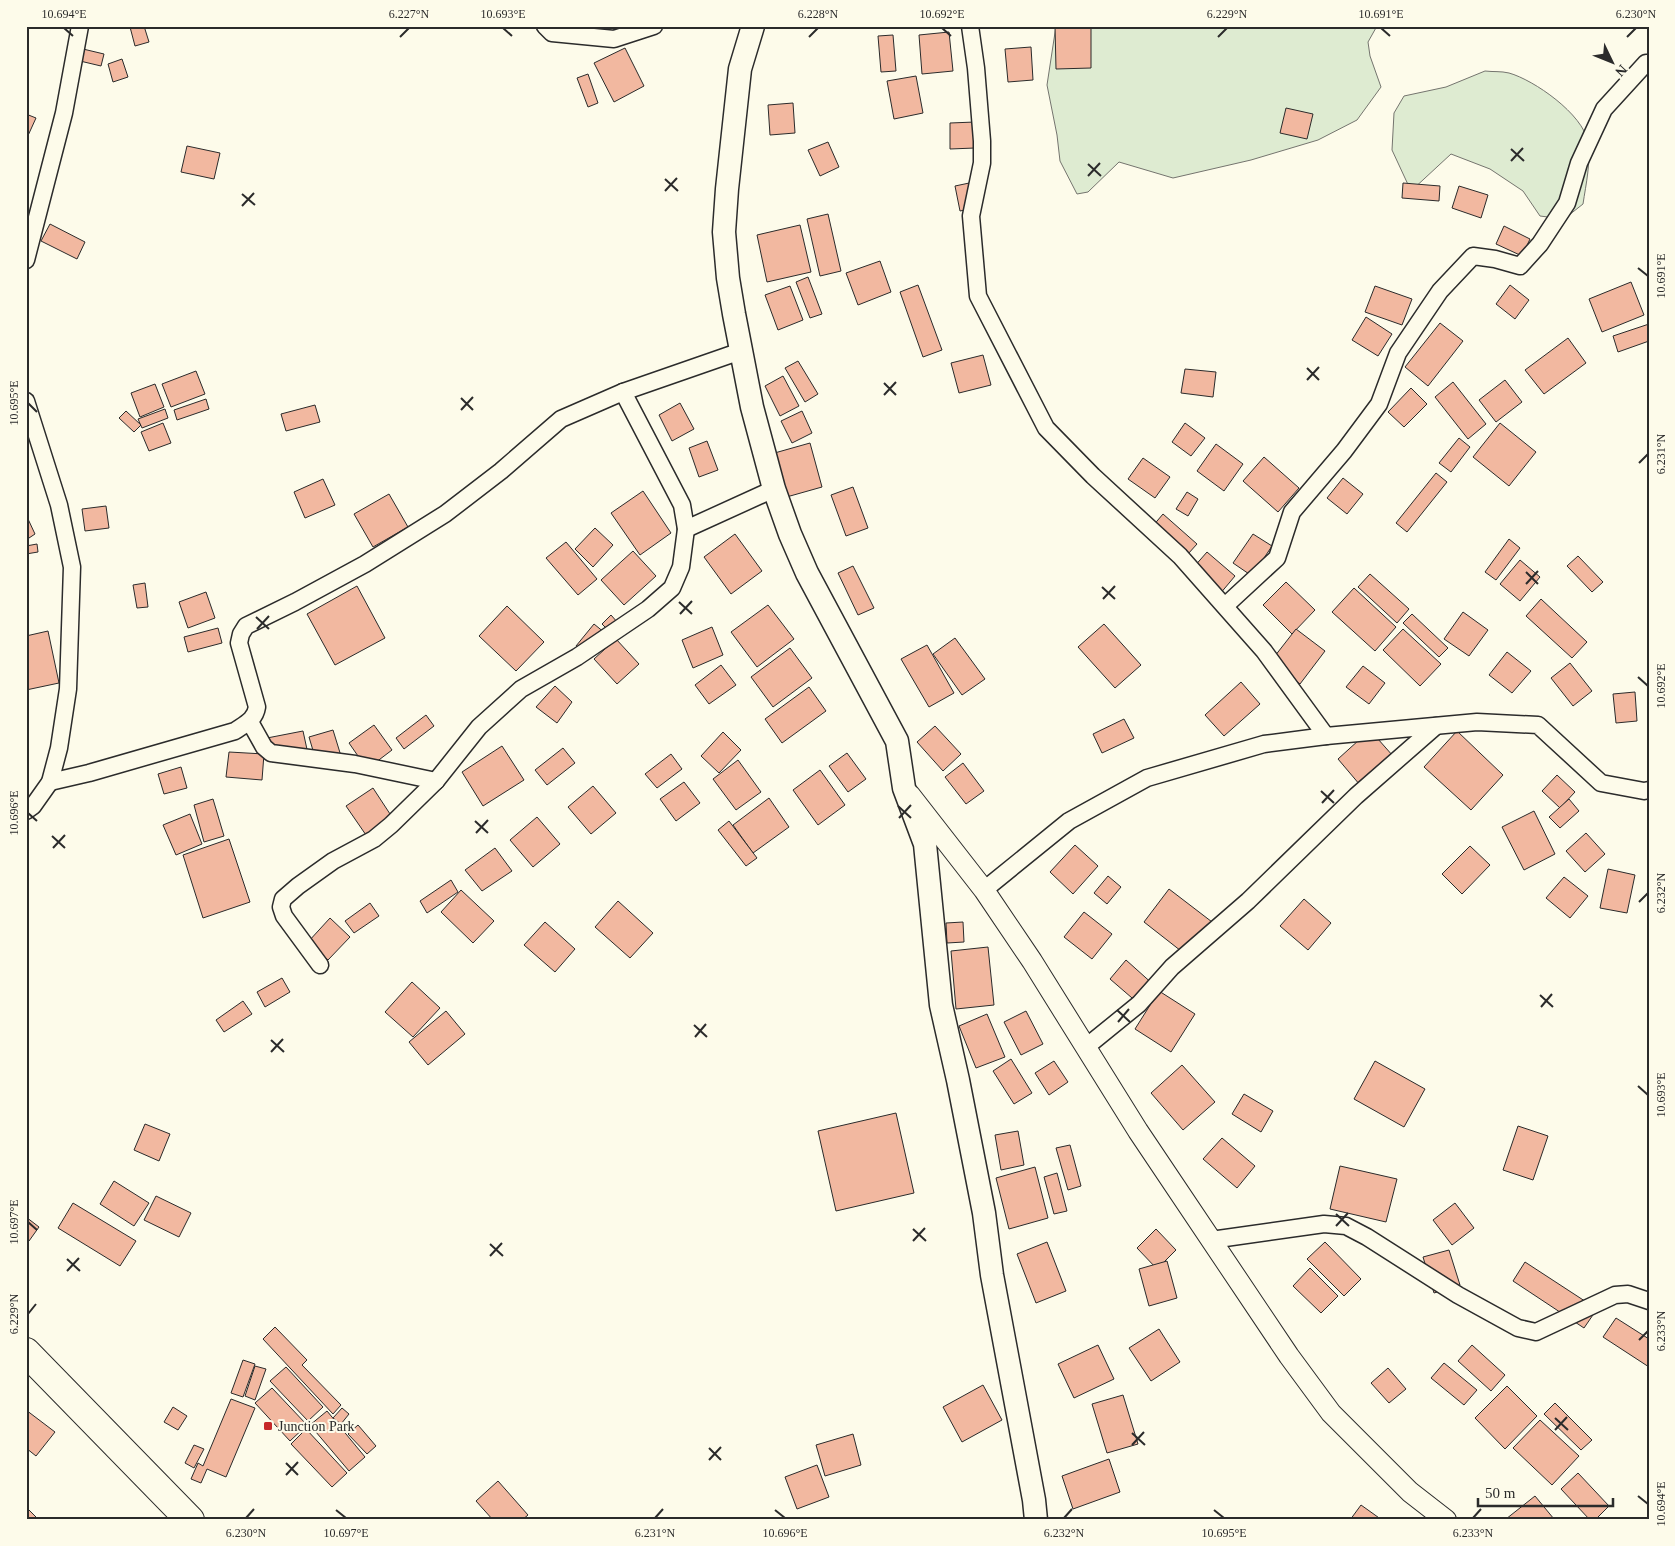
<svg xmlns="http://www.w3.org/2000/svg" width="1675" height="1546" font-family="Georgia,serif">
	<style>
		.green { fill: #deebd1; stroke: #74746e }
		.building { fill: #f2b8a0; stroke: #2b2b2b }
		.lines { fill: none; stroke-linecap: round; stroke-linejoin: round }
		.minor-casing { stroke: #2b2b2b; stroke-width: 19 }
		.tertiary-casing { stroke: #2b2b2b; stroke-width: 22 }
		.secondary-casing { stroke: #2b2b2b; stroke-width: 25 }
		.trunk-casing { stroke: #2b2b2b; stroke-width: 30 }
		.minor { stroke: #fdfbea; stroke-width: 16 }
		.tertiary { stroke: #fdfbea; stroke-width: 20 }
		.secondary { stroke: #fdfbea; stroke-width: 22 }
		.trunk { stroke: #fdfbea; stroke-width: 28 }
		.ticks { fill: none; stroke: #2b2b2b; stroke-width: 2 }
		.poi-dot { fill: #c62828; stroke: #fdfbea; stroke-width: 2 }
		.labels { text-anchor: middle; stroke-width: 4; stroke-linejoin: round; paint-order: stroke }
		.poi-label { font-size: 14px; fill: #2b2b2b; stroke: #fdfbea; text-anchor: start }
		.neatline { fill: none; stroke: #2b2b2b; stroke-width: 2 }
		.ticks-label { font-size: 12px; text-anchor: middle; fill: #2b2b2b }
	</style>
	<rect width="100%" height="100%" fill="#fdfbea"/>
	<g class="green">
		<polygon points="1056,26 1377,26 1368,42 1370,56 1381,87 1357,120 1318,140 1251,160 1173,178 1119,162 1088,192 1077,194 1060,161 1057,135 1047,85"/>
		<path d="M1485,71C1493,72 1501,71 1509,73C1534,80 1583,114 1588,142C1591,162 1586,184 1583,204L1564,219L1540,216L1523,191L1490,169L1451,154L1411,191L1392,150L1394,113L1404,96L1446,87Z"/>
	</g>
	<g class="building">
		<polygon points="144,26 149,42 135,46 130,27"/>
		<polygon points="1055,26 1091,26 1091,68 1056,69"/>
		<polygon points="949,32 953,71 922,74 919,35"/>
		<polygon points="893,35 896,71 881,72 878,36"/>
		<polygon points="1031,47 1033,80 1008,82 1005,49"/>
		<polygon points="625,48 644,86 614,102 594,63"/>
		<polygon points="83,49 104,54 101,66 80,61"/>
		<polygon points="122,59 128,77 113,82 108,64"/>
		<polygon points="588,74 598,103 588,107 577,78"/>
		<polygon points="916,76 923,113 894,119 887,81"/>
		<polygon points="793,103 795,133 770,135 768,105"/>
		<polygon points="1286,108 1313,114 1307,139 1280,133"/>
		<polygon points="26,114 36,118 26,140"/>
		<polygon points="975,122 975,148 950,149 950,123"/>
		<polygon points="828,142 839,167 820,176 808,150"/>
		<polygon points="187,146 220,153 214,179 181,172"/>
		<polygon points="974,182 979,207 960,211 955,186"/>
		<polygon points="1403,183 1440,186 1439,201 1402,198"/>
		<polygon points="1459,186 1488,195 1481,218 1452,208"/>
		<polygon points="828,214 841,271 820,276 807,219"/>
		<polygon points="50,224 85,242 77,259 41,241"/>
		<polygon points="800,225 811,272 767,282 757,235"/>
		<polygon points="1504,226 1530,239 1522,256 1496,244"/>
		<polygon points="880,261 891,292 858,305 846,273"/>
		<polygon points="808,277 822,314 810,318 796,282"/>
		<polygon points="1631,282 1644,315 1602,332 1589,299"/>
		<polygon points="918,285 942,350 923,357 900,292"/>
		<polygon points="1510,285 1529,300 1515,319 1496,304"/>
		<polygon points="790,286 803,320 778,330 765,295"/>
		<polygon points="1375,286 1412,299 1402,325 1365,312"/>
		<polygon points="1366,317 1392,334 1378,356 1352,340"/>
		<polygon points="1440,323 1463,341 1428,386 1405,367"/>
		<polygon points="1649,324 1649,341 1618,352 1613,336"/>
		<polygon points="1568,338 1586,363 1544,394 1525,370"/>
		<polygon points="983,355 991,385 959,393 951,363"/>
		<polygon points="798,361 818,394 805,402 785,368"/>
		<polygon points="1185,369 1216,372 1213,397 1181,393"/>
		<polygon points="196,371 205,394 171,407 162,384"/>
		<polygon points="783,376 799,406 780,416 765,386"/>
		<polygon points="1505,380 1522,402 1496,422 1479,400"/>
		<polygon points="1453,382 1486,424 1468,439 1435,397"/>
		<polygon points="155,384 164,407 140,417 131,393"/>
		<polygon points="1411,388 1427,404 1404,427 1388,412"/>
		<polygon points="206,399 209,409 177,420 174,410"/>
		<polygon points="680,403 694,429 672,441 659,415"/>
		<polygon points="315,405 320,422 286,431 281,414"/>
		<polygon points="165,409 168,418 142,428 138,419"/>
		<polygon points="126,411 141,425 134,432 119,418"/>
		<polygon points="802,411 812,433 792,443 781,421"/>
		<polygon points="163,423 171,443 149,451 141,432"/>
		<polygon points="1185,423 1205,438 1191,456 1172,442"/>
		<polygon points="1500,423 1536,452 1509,486 1473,457"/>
		<polygon points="1459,438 1470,447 1451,472 1439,463"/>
		<polygon points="707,441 718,470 699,477 689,448"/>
		<polygon points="810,443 822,487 783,498 771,454"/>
		<polygon points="1216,444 1243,464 1224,491 1197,471"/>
		<polygon points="1264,457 1299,488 1278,512 1243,481"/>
		<polygon points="1143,458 1170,477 1155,498 1128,479"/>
		<polygon points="1436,473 1447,482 1407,532 1396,523"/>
		<polygon points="1343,478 1363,494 1347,514 1327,498"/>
		<polygon points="323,479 335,505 305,518 294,492"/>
		<polygon points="853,487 868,528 846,536 831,495"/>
		<polygon points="643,491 671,533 640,555 611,513"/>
		<polygon points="1187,492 1198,499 1188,516 1176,509"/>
		<polygon points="389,494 408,527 373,547 354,514"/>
		<polygon points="106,506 109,528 85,531 82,509"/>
		<polygon points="1163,514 1197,544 1179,564 1146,534"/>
		<polygon points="28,519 35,534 29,538 26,533 26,520"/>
		<polygon points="595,528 613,545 593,567 575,549"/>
		<polygon points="735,534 762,571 731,594 704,557"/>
		<polygon points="1253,534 1272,546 1252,576 1233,563"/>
		<polygon points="1509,539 1520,548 1496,580 1485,572"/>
		<polygon points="566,542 597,579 578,595 546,558"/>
		<polygon points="37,544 38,552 26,554 26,546"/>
		<polygon points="633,551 656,576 624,605 601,580"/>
		<polygon points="1207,552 1235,576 1214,601 1186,576"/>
		<polygon points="1578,556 1603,582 1592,592 1567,566"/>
		<polygon points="1520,560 1540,577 1520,601 1500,584"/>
		<polygon points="853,566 874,608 858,615 838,573"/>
		<polygon points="1370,574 1409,609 1397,623 1358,587"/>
		<polygon points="1286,582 1315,610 1292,634 1263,605"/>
		<polygon points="145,583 148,607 137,608 133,585"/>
		<polygon points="357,586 385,638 335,665 307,614"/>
		<polygon points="1354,588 1396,627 1375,651 1332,612"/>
		<polygon points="206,592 215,618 188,628 179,602"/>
		<polygon points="1541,599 1587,642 1572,658 1526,616"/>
		<polygon points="768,605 794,639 757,667 731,632"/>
		<polygon points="507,606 544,642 516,671 479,636"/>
		<polygon points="1463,612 1488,630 1469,656 1444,639"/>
		<polygon points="1412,614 1448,648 1439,657 1403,623"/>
		<polygon points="611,615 625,631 617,639 602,624"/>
		<polygon points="594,624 605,633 588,655 576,646"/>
		<polygon points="1104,624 1141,665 1115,688 1078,647"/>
		<polygon points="712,627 723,655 693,668 682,640"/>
		<polygon points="218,628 222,643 188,652 184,637"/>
		<polygon points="1296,629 1325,651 1300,684 1271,661"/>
		<polygon points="1403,629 1441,664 1420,686 1383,650"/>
		<polygon points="48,631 59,683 26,690 26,636"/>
		<polygon points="955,638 985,679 962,695 933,654"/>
		<polygon points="616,639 639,664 617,684 594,659"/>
		<polygon points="927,645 954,693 929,707 901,659"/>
		<polygon points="790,648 812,678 773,707 751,677"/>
		<polygon points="1507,652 1531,671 1512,693 1489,675"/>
		<polygon points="1570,663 1592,691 1573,706 1551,678"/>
		<polygon points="721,665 736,685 709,704 695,685"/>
		<polygon points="1363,666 1385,683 1369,704 1346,687"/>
		<polygon points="1241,682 1260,704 1224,736 1205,715"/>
		<polygon points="555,686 572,702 557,723 536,707"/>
		<polygon points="809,687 826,711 782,743 765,719"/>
		<polygon points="1635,692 1637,721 1616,723 1613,694"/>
		<polygon points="426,715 434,726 404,749 396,738"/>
		<polygon points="1124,719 1134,738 1102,753 1093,734"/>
		<polygon points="374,725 392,750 367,769 349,743"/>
		<polygon points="935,726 961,754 943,771 917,742"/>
		<polygon points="333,730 341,756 317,764 309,737"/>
		<polygon points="1370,730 1393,756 1360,785 1338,759"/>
		<polygon points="303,731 308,754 272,762 267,738"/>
		<polygon points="1457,731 1503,775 1471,810 1424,767"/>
		<polygon points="723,732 741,750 719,773 701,756"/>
		<polygon points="502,746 524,780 483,806 462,772"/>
		<polygon points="563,748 575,763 547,785 535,770"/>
		<polygon points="229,752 264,754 262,780 226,777"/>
		<polygon points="847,753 866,779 848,792 829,766"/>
		<polygon points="671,754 682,769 657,788 645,774"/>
		<polygon points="738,760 761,792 736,810 713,779"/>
		<polygon points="963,763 984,791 966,804 945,777"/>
		<polygon points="181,767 187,788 164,794 158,774"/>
		<polygon points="820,770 845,805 818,825 793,790"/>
		<polygon points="1557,775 1575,792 1560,808 1542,791"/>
		<polygon points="684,782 700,803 676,821 660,799"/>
		<polygon points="593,786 616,813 591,834 568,807"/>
		<polygon points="373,788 392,817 366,835 346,806"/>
		<polygon points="769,798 789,827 753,853 733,825"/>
		<polygon points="213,799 224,836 204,842 194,805"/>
		<polygon points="1569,799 1579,811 1560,828 1549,817"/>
		<polygon points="1534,811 1555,854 1524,870 1502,827"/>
		<polygon points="190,814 202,844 176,855 163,825"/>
		<polygon points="537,817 560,844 533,867 510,840"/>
		<polygon points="729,821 757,858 746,866 718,830"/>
		<polygon points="1586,833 1605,854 1585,872 1566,851"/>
		<polygon points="229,839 250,902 203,918 183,855"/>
		<polygon points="1075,845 1098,866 1073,894 1050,872"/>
		<polygon points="1470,846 1490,865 1462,894 1442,874"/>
		<polygon points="495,848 512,871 482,891 465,870"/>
		<polygon points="1608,869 1635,875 1627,913 1600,908"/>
		<polygon points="1108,876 1121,887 1107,904 1094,893"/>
		<polygon points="1564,877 1588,896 1570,918 1546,898"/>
		<polygon points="451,880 458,892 427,913 420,901"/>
		<polygon points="1169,889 1216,925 1190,958 1144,922"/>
		<polygon points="461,890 494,921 473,943 441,912"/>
		<polygon points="1304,899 1331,923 1308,950 1280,926"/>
		<polygon points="618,901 653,933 630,958 595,927"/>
		<polygon points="370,903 379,916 354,933 345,921"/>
		<polygon points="1084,912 1112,934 1092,959 1064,937"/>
		<polygon points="330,918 350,937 328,960 308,942"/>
		<polygon points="545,922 575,949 555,972 524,945"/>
		<polygon points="963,922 964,942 947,943 946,923"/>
		<polygon points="988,947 994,1005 956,1009 951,951"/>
		<polygon points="1126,960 1155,986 1139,1004 1110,979"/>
		<polygon points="282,978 290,992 265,1007 257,992"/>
		<polygon points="412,982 440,1008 413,1037 385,1012"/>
		<polygon points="1159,991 1195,1014 1171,1052 1135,1029"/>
		<polygon points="243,1001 252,1014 224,1032 216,1020"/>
		<polygon points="446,1011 465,1034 428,1065 409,1042"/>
		<polygon points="1026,1011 1043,1044 1021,1055 1004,1022"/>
		<polygon points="987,1014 1005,1057 976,1068 959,1026"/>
		<polygon points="1011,1059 1032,1093 1014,1104 993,1071"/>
		<polygon points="1054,1061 1068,1082 1049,1095 1035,1073"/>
		<polygon points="1375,1061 1425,1089 1404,1127 1354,1099"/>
		<polygon points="1182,1065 1215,1102 1183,1130 1151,1093"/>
		<polygon points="1244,1094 1273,1111 1261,1132 1232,1114"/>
		<polygon points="896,1113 914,1193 836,1211 818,1131"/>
		<polygon points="145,1124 170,1134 159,1161 134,1150"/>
		<polygon points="1518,1126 1548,1136 1533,1180 1503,1170"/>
		<polygon points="1018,1131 1024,1165 1001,1170 995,1135"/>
		<polygon points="1222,1138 1255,1166 1237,1188 1203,1159"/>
		<polygon points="1070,1145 1081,1186 1068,1190 1056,1148"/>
		<polygon points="1340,1166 1397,1179 1386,1222 1330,1209"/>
		<polygon points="1035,1167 1048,1218 1009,1229 996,1178"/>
		<polygon points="1057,1173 1067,1211 1054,1214 1044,1177"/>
		<polygon points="114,1181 149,1203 134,1226 100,1204"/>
		<polygon points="156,1196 191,1213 179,1237 144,1220"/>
		<polygon points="73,1203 136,1241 120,1266 58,1228"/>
		<polygon points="1455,1203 1474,1228 1452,1245 1433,1220"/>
		<polygon points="26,1217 39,1227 29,1241 26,1238"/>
		<polygon points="1156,1229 1176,1250 1157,1269 1137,1248"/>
		<polygon points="1047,1242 1066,1291 1036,1303 1017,1254"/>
		<polygon points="1325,1242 1361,1279 1344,1296 1307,1259"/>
		<polygon points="1449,1250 1460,1285 1434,1293 1423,1257"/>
		<polygon points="1167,1261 1177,1298 1149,1306 1139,1269"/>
		<polygon points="1525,1262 1597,1309 1584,1328 1513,1281"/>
		<polygon points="1310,1268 1338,1296 1321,1313 1293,1286"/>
		<polygon points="1616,1318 1649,1339 1649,1367 1603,1337"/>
		<polygon points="275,1327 307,1360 302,1365 341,1405 333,1414 263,1339"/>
		<polygon points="1159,1329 1180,1362 1151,1381 1129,1348"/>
		<polygon points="1098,1345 1114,1379 1074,1398 1058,1364"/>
		<polygon points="1472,1345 1505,1375 1491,1391 1458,1361"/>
		<polygon points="243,1360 255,1364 243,1397 231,1393"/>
		<polygon points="1444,1363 1477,1390 1464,1405 1431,1378"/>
		<polygon points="255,1366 266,1369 255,1400 245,1396"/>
		<polygon points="286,1367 323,1407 308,1421 270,1381"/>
		<polygon points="1388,1368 1406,1389 1389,1403 1371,1383"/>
		<polygon points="983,1385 1002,1420 962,1442 943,1407"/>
		<polygon points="1507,1386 1537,1416 1505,1449 1475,1418"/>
		<polygon points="272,1388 307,1425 290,1441 255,1403"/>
		<polygon points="1123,1395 1138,1444 1107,1453 1092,1404"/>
		<polygon points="231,1399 255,1408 226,1477 207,1469 201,1483 191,1479 198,1463 203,1466"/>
		<polygon points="1555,1403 1592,1440 1581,1450 1544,1414"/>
		<polygon points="173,1407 187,1416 178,1430 164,1422"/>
		<polygon points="342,1408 349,1414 341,1424 333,1418"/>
		<polygon points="26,1410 55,1432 36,1456 26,1448"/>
		<polygon points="327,1411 365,1457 349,1471 310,1425"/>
		<polygon points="1540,1420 1579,1456 1552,1485 1513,1448"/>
		<polygon points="358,1425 376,1446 367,1454 348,1434"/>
		<polygon points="306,1429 347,1473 332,1487 291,1444"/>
		<polygon points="853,1434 861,1465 825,1476 816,1445"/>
		<polygon points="194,1445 204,1449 194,1468 185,1463"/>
		<polygon points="1109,1459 1120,1492 1073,1509 1062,1476"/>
		<polygon points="817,1465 829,1497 797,1509 785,1477"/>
		<polygon points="1578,1473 1609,1506 1595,1520 1590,1520 1561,1489"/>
		<polygon points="498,1481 528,1515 522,1520 493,1520 476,1501"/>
		<polygon points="1535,1496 1554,1519 1507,1520 1506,1519"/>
		<polygon points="1361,1505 1382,1520 1350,1520"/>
		<polygon points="26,1507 39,1520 26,1520"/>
	</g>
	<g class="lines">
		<defs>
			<g id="minor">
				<polyline points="545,26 552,33 614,39 654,26"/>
				<polyline points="970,26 976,68 982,141 982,163 971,216 978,296 1046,428 1093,476 1180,556 1264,651 1326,736"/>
				<polyline points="26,260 64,113 80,26"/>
				<polyline points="26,401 59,505 72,567 68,689 59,748 50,782 33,806 26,811"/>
				<polyline points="686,529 774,489"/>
				<polyline points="1225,606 1277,558 1292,512 1344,451 1379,404 1398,353 1440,291 1473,256 1495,259 1520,266 1540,244 1567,203 1579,163 1604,109 1646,63 1649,63"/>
				<polyline points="250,722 264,747 271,753 355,764 436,781"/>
				<path d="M50,782L89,773L235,731C245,724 255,720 257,707L239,643L241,634L246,626L295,602L365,564L445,514L501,471L561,419L623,392L741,351"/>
				<polyline points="984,890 1069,821 1147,778 1264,744 1326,736 1477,722 1538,725 1601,783 1644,791 1649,790"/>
				<polyline points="320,965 284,916 281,907 283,899 298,886 333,861 374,839 391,825 436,781 479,727 521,689 577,657 648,609 672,588 681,567 686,529 682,505 623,392"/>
				<polyline points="1086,1047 1139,1004 1172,967 1248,901 1356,796 1436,726"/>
				<polyline points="1211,1240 1324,1224 1346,1226 1367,1237 1458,1295 1518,1328 1536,1332 1615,1295 1628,1294 1649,1301"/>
			</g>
			<polyline id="tertiary" points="910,795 984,890 1032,961 1138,1131 1289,1356 1331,1413 1410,1492 1446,1520"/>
			<polyline id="secondary" points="753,26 740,69 727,189 724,232 728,278 734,314 752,407 774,489 790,534 807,573 897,741 904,788 925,844 941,1005 958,1080 984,1213 992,1275 1034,1500 1036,1520"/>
			<polyline id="trunk" points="26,1352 190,1520"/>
		</defs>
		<use href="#minor" class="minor-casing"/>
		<use href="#tertiary" class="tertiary-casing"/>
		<use href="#secondary" class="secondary-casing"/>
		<use href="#trunk" class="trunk-casing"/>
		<use href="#minor" class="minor"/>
		<use href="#tertiary" class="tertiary"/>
		<use href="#secondary" class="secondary"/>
		<use href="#trunk" class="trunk"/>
	</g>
	<path class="ticks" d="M64,28L73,36M503,28L512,36M942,28L951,36M1381,28L1390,36M400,37L409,28M809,37L818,28M1218,37L1227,28M1627,37L1636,28M1511,149L1524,161M1511,161L1523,148M1088,164L1101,176M1088,176L1100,163M665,179L678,191M665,191L677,178M242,194L255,205M242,206L254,193M1638,268L1648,276M1307,368L1319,380M1307,380L1319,367M884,383L896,395M884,395L896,382M461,398L473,410M28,403L37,412M461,410L473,397M1639,463L1648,454M1526,572L1538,584M1526,584L1538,571M1102,587L1115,599M1103,599L1115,586M679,602L692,614M680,614L692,601M256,617L269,629M257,629L269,616M1638,677L1648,686M1321,791L1334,803M1322,803L1334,790M898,806L911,818M28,813L37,821M899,818L911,805M475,821L488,833M476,833L488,820M52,836L65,848M53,848L65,835M1639,902L1648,893M1540,995L1553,1007M1541,1007L1552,994M1117,1010L1130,1022M1118,1022L1129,1009M694,1025L707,1037M695,1037L706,1024M271,1040L284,1052M271,1052L283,1039M1638,1086L1648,1095M1336,1214L1349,1226M28,1222L37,1230M1336,1226L1348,1213M913,1229L926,1241M913,1241L925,1228M490,1244L503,1256M490,1256L502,1243M67,1259L80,1271M67,1271L79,1258M28,1314L36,1304M1639,1340L1648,1331M1555,1418L1568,1430M1555,1430L1567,1417M1132,1433L1145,1445M1132,1445L1144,1432M709,1448L721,1460M709,1460L721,1447M286,1463L298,1475M286,1475L298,1462M1638,1496L1648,1504M336,1510L346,1518M775,1510L785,1518M1214,1510L1224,1518M246,1518L254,1509M655,1518L663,1509M1064,1518L1072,1509M1473,1518L1481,1509"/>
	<rect class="poi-dot" x="263" y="1421" width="10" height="10" rx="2.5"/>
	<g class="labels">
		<g class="poi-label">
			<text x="278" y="1431">Junction Park</text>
		</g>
	</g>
	<rect width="1675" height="1546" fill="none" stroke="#fdfbea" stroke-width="55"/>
	<g transform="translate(1612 62) rotate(133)" stroke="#fdfbea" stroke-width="4" paint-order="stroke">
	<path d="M0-4L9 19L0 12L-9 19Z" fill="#2b2b2b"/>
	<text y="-8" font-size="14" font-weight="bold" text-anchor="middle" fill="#2b2b2b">N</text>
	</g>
	<path d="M1478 1498v8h135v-8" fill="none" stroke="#2b2b2b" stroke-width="2.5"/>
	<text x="1485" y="1498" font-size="15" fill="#2b2b2b" stroke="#fdfbea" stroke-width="4" paint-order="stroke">50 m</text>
	<rect x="28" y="28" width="1620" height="1490" class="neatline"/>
	<g class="ticks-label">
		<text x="64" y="18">10.694°E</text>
		<text x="409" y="18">6.227°N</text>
		<text x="503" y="18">10.693°E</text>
		<text x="818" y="18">6.228°N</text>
		<text x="942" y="18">10.692°E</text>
		<text x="1227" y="18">6.229°N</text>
		<text x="1381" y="18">10.691°E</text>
		<text x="1636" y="18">6.230°N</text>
		<text transform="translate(1661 276) rotate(-90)" y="4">10.691°E</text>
		<text transform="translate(14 403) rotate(-90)" y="4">10.695°E</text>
		<text transform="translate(1661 454) rotate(-90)" y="4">6.231°N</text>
		<text transform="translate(1661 686) rotate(-90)" y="4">10.692°E</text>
		<text transform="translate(14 813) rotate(-90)" y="4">10.696°E</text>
		<text transform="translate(1661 893) rotate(-90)" y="4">6.232°N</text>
		<text transform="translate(1661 1095) rotate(-90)" y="4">10.693°E</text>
		<text transform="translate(14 1222) rotate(-90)" y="4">10.697°E</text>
		<text transform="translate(14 1314) rotate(-90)" y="4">6.229°N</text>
		<text transform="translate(1661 1331) rotate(-90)" y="4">6.233°N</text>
		<text transform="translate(1661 1504) rotate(-90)" y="4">10.694°E</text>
		<text x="246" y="1537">6.230°N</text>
		<text x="346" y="1537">10.697°E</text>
		<text x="655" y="1537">6.231°N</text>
		<text x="785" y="1537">10.696°E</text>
		<text x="1064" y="1537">6.232°N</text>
		<text x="1224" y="1537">10.695°E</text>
		<text x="1473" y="1537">6.233°N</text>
	</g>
</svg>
